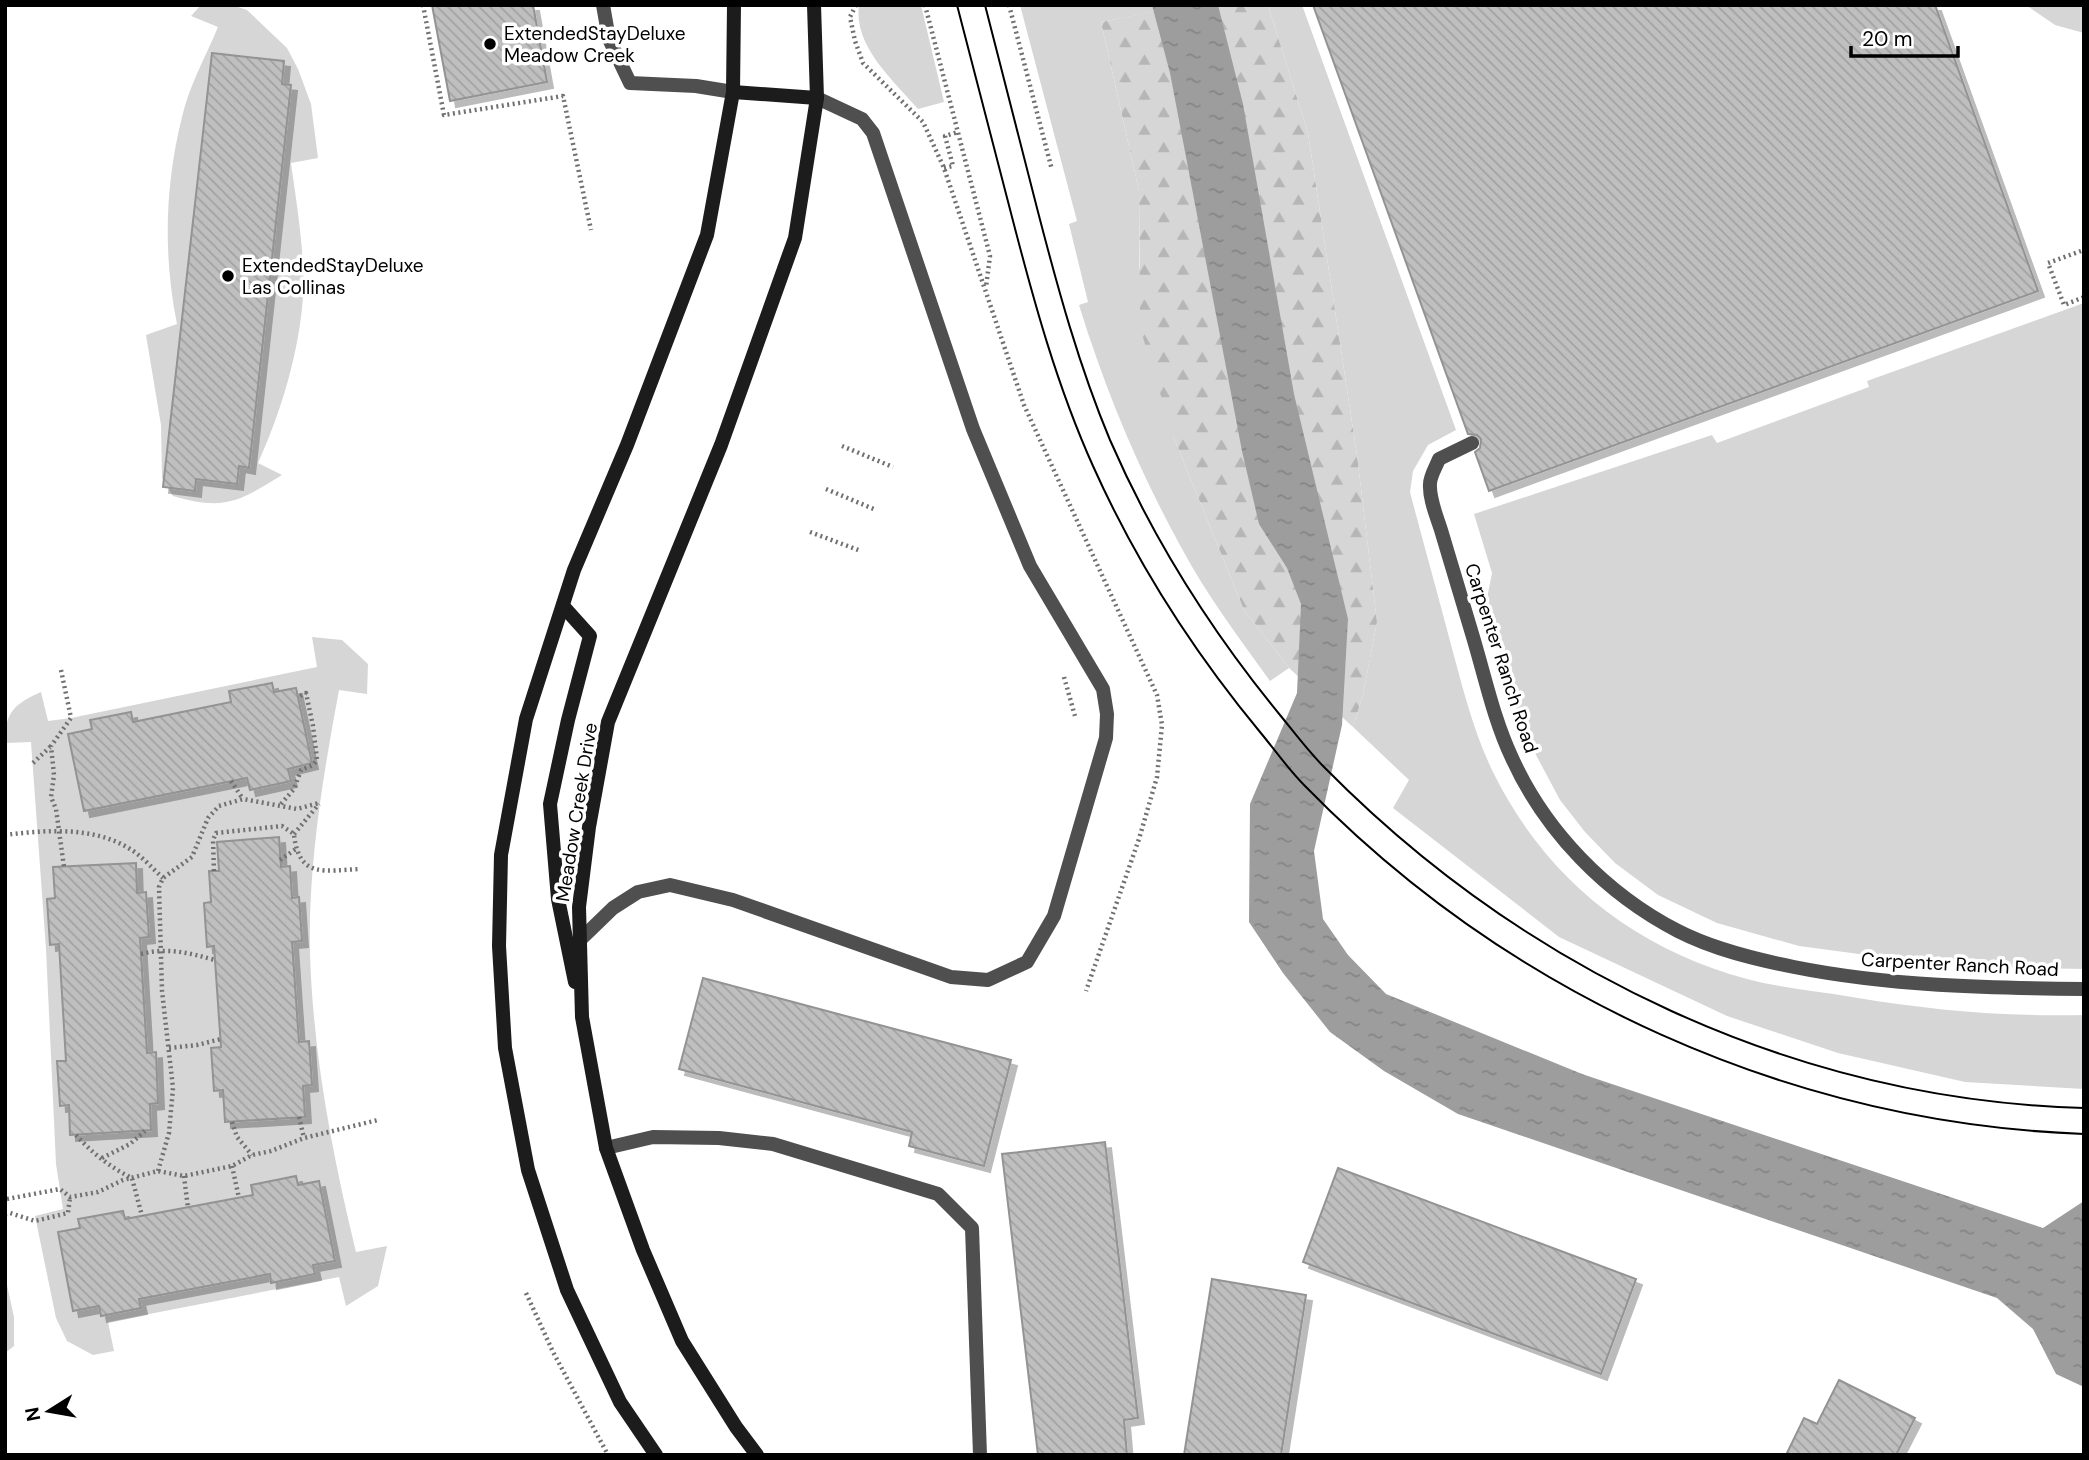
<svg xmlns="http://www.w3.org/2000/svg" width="2089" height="1460" font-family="'DM Sans',sans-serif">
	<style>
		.green { fill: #d6d6d6 }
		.forest { fill: url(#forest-firs) }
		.water { fill: url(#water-ripples) }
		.building { fill: url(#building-back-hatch); stroke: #939393; stroke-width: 2; filter: url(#shadow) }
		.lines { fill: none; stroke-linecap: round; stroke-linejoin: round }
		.path { stroke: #717171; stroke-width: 4.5; stroke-dasharray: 2 3.5; stroke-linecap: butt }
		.lane { stroke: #4f4f4f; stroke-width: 14 }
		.secondary { stroke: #1c1c1c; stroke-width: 14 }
		.tram { stroke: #000; stroke-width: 2 }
		.poi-dot { fill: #000; stroke: #fff; stroke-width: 2.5 }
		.labels { text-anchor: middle; stroke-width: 7; stroke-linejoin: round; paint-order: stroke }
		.poi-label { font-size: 19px; fill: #000; stroke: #fff; text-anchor: start }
		.street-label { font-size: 19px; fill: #000; stroke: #fff }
	</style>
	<defs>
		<pattern id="forest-firs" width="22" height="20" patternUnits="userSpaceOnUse" patternTransform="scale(1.75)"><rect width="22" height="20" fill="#d6d6d6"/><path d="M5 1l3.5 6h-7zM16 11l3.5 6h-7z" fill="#b6b6b6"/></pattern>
		<pattern id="water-ripples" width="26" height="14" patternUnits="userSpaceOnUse" patternTransform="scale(1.75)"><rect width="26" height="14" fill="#9d9d9d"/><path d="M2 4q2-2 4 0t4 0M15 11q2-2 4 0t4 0" fill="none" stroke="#858585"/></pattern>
		<pattern id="building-back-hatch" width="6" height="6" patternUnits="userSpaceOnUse" patternTransform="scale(1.75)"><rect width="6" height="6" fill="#bfbfbf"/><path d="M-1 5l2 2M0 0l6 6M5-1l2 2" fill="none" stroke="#a2a2a2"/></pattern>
		<filter id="shadow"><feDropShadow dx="6" dy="6" stdDeviation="0" flood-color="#0004"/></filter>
	</defs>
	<rect width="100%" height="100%" fill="#fff"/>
	<g class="green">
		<path d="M201,5H232L247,10L287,48L298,69L311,104L318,158L291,163C297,207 305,252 303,297C299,353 281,412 258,463L282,475C238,502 225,511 173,496L162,478L161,425L146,335L177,324C163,255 165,185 182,117C189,86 206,56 218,27L191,16Z"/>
		<path d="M859,5H921L944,102L918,109C894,81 853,46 859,5Z"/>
		<path d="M1020,5H1152L1154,12L1101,22L1139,191V266L1174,438L1244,610L1289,668L1270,681C1239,638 1206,594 1181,547C1138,469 1105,389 1079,305L1088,302L1069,224L1077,221Z"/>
		<path d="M1268,5H1302L1456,430L1428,445L1413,471L1410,492C1423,542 1437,591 1450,641C1462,685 1473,731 1493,772C1545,878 1633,948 1747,979C1781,988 1817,991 1852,997C1929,1010 2005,1017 2084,1015V1089L1965,1082L1838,1053L1727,1016L1559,937L1393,808L1409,780L1353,727L1363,695L1377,622L1357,455L1308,133Z"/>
		<polygon points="2026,5 2084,5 2084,33 2055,25"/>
		<polygon points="2084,303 2084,969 1985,967 1889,958 1799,946 1717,923 1658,895 1615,863 1585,832 1560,800 1527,738 1517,711 1490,618 1487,598 1492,573 1474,514 1712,435 1717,443 1869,387 1867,381"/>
		<path d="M312,637L342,640L368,664L367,694L339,690C323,776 308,864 310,953C313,1054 332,1153 356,1252L387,1246L378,1286L346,1306L339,1277L108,1322L114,1351L93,1355L67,1341L56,1318L35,1216L63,1209L56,1164L46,949L31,742L5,743C5,712 14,704 41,692L48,721L71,718L317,667Z"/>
		<polygon points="5,1276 14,1317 14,1346 5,1353"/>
	</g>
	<polygon class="forest" points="1188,5 1268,5 1308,133 1357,455 1377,622 1363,695 1353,727 1289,668 1244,610 1174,438 1140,328 1139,191 1101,22"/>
	<polygon class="water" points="1152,5 1218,5 1243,104 1294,394 1348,619 1342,725 1314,851 1323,919 1348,955 1386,994 1582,1074 2043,1228 2084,1201 2084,1387 2056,1374 2033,1329 1997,1298 1458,1114 1384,1071 1330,1032 1283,973 1249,922 1250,804 1297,693 1301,604 1287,568 1259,524 1242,451 1170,73"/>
	<g class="building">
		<polygon points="432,5 533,5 547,82 450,101"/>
		<polygon points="1313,5 1935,5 2038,291 1489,491 1475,452 1480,448 1481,439 1477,435 1468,434"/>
		<polygon points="212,53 284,61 282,84 291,85 249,468 239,466 237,484 196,479 195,491 163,487"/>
		<polygon points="272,683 274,692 296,688 312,763 288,769 291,781 250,790 247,778 84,811 68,734 92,729 90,720 131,712 133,722 231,702 229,691"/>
		<polygon points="279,837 281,867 290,866 292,898 299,897 302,941 292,942 299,1042 309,1041 312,1085 303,1086 305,1117 225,1122 223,1090 214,1091 211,1048 221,1047 214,946 207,947 204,903 211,902 209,871 219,871 217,842"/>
		<polygon points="136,863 137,893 146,892 149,937 140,938 147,1053 156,1052 158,1103 150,1104 151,1130 70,1135 69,1105 60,1106 57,1061 66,1061 59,944 50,945 47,899 55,898 53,867"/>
		<polygon points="703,978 1011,1060 984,1166 909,1146 912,1132 679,1069"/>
		<polygon points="1105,1142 1138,1418 1124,1420 1127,1455 1038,1455 1002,1154"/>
		<polygon points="1338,1168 1636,1279 1601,1374 1303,1262"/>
		<polygon points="296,1176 298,1185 319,1181 335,1261 313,1265 315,1274 271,1283 270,1274 139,1299 141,1308 101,1316 99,1306 73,1311 58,1232 80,1228 78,1219 123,1211 125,1219 253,1195 251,1185"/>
		<polygon points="1212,1279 1306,1295 1281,1455 1184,1455"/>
		<polygon points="1839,1380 1915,1418 1896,1455 1786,1455 1804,1418 1817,1424"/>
	</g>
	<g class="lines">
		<g class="path">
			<polyline points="423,5 444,115 563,96 591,230"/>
			<polyline points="856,5 850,17 855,41 863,63 923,122 944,168 1024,405 1157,695 1162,725 1157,777 1139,839 1086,991"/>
			<polyline points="925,5 990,256 986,287"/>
			<polyline points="1009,5 1052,170"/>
			<polyline points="944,168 953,166 945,136 958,132"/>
			<polyline points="2081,251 2048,263 2064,305 2084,297"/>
			<polyline points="842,446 893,467"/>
			<polyline points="826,489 876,510"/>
			<polyline points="810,532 861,551"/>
			<polyline points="61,670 71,718 51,746 54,775 51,797 56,809 64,867"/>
			<polyline points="1064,677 1075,716"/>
			<polyline points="33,763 50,747"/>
			<polyline points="231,781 243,799"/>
			<polyline points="281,804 294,789 301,770 313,765 317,760 313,726 306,693 298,697"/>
			<polyline points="294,834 319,804"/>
			<path d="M5,835C45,830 94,826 130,849C142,856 153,869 163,878"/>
			<polyline points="280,860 296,849"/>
			<path d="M214,871L213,840L216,833L282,826L294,834C299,880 325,870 361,869"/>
			<path d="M141,954C168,947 189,953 215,960"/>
			<polyline points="169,1048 197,1045 221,1039"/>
			<polyline points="299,1117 304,1138"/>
			<polyline points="232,1122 237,1137 252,1155"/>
			<path d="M76,1135C91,1152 111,1168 132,1178L142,1216"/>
			<polyline points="102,1158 130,1144 145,1131"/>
			<polyline points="232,1166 239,1198"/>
			<polyline points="158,1171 169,1133 173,1088 162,991 159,887 163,878 192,857 208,818 219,806 243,799 297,809 319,803"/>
			<polyline points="184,1176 188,1208"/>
			<polyline points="7,1199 60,1189 70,1197 98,1192 123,1180 158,1171 184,1176 232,1166 252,1155 271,1151 304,1138 378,1120"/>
			<polyline points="5,1214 10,1213 35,1221 68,1213 70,1197"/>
			<polyline points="526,1293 553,1352 608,1455"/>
		</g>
		<g class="lane">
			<polyline points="603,5 609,39 630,83 696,86 733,92"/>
			<path d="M1472,443L1439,459C1436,467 1430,476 1430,484C1429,499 1437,517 1441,530C1452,566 1462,601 1473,637C1485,677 1494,720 1512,758C1545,831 1606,894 1678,931C1713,949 1754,959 1794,967C1889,986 1987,988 2084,989"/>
			<polyline points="581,939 613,908 638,892 670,885 733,900 951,977 988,980 1027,962 1054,916 1106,738 1107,714 1103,689 1030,566 973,429 873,133 862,119 817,98"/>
			<polyline points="606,1148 653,1137 719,1138 773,1144 938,1194 972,1228 980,1455"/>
		</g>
		<g class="secondary">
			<polyline points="733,92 817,98"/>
			<polyline points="563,606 590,636 568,720 550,804 558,899 575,982"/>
			<polyline points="656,1455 620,1402 567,1290 528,1170 505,1048 499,946 501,855 526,719 574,570 627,445 707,235 733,92 734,5"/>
			<polyline points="757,1455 736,1427 682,1341 643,1250 606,1148 582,1017 579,907 589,827 608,722 721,445 795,238 817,98 814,5"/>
		</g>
		<g class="tram">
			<path d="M957,5C975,76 994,146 1012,217C1034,302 1057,386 1093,466C1136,562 1193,651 1260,732C1275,750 1288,769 1305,786C1510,996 1790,1123 2084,1134"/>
			<path d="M985,5C1002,74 1020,143 1038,212C1058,289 1079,366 1110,440C1153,539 1211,631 1280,715C1294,732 1308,751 1324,767C1525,971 1796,1100 2084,1108"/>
		</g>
	</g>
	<g class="poi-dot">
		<circle cx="490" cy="44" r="7"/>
		<circle cx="228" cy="276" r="7"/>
	</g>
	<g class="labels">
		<g class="poi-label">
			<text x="504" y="40">ExtendedStayDeluxe<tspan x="504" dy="22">Meadow Creek</tspan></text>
			<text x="242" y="272">ExtendedStayDeluxe<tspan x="242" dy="22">Las Collinas</tspan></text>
		</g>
		<g class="street-label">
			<text transform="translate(1502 658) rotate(72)" y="7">Carpenter Ranch Road</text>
			<text transform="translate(576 812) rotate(-81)" y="7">Meadow Creek Drive</text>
			<text transform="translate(1960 964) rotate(3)" y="7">Carpenter Ranch Road</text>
		</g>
	</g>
	<rect width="2089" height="1460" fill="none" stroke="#000000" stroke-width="14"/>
	<g transform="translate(49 1411) rotate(259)" stroke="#ffffff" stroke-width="5" paint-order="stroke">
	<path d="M0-5L12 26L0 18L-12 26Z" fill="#000000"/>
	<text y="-10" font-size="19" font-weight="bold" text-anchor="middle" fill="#000000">N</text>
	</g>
	<path d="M1851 46v10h107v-10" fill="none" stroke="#000000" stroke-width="3.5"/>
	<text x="1862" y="46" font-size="21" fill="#000000" stroke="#ffffff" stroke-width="5" paint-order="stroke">20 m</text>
</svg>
